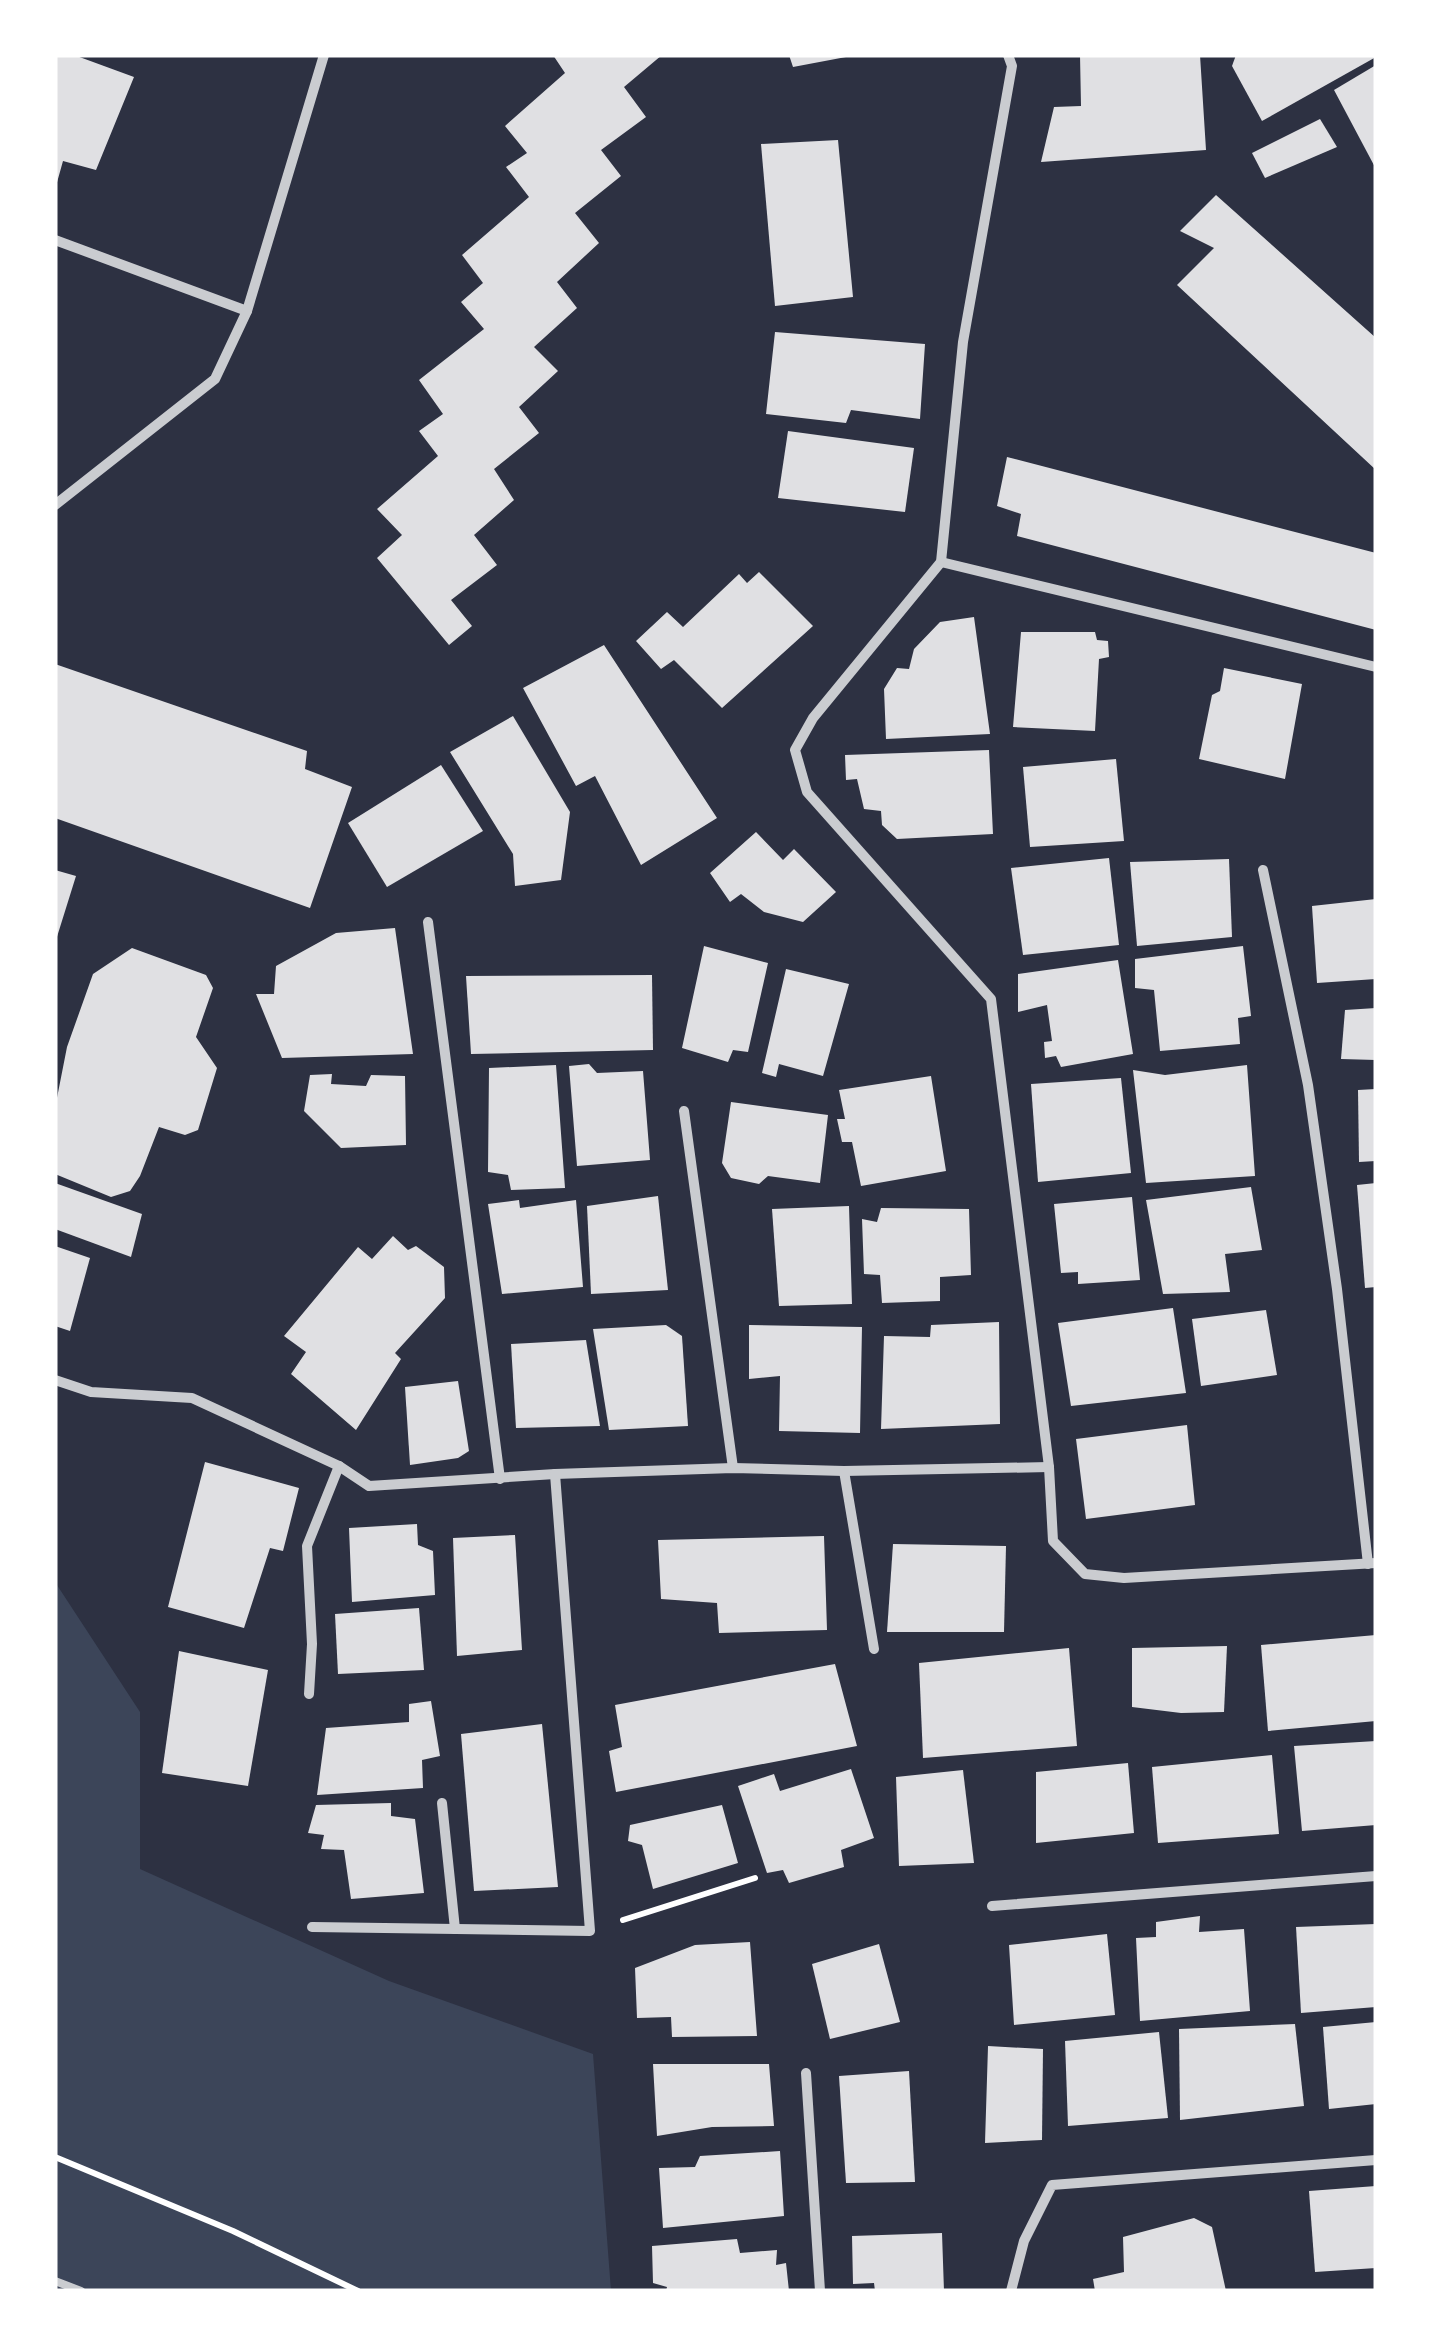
<svg xmlns="http://www.w3.org/2000/svg" width="1431" height="2346" font-family="'IBM Plex Sans',sans-serif">
	<style>
		.green { fill: #3c4559 }
		.building { fill: #e0e0e3 }
		.lines { fill: none; stroke-linecap: round; stroke-linejoin: round }
		.path { stroke: #fff; stroke-width: 6 }
		.service { stroke: #caccd0; stroke-width: 8 }
		.minor { stroke: #caccd0; stroke-width: 10 }
	</style>
	<rect width="100%" height="100%" fill="#2d3142"/>
	<polygon class="green" points="55,1582 140,1712 140,1869 389,1981 593,2054 611,2291 55,2291"/>
	<g class="building">
		<polygon points="55,55 74,55 134,77 96,170 63,161 56,186"/>
		<polygon points="553,55 662,55 624,87 646,117 601,150 621,176 575,213 599,243 557,282 577,308 534,347 558,371 519,407 539,433 494,469 514,500 474,535 497,565 451,600 472,626 449,645 377,558 402,535 377,509 438,456 419,431 443,414 419,380 484,329 461,302 483,283 462,255 529,197 506,167 527,153 505,126 565,73"/>
		<polygon points="789,55 846,55 846,57 793,67"/>
		<polygon points="1080,55 1200,55 1206,150 1041,162 1054,107 1081,106"/>
		<polygon points="1236,55 1376,55 1376,57 1262,121 1232,66"/>
		<polygon points="1376,65 1376,169 1334,90"/>
		<polygon points="1320,119 1337,147 1265,178 1252,153"/>
		<polygon points="838,140 853,297 775,306 761,144"/>
		<polygon points="1216,195 1376,338 1376,470 1177,285 1214,248 1180,231"/>
		<polygon points="775,332 925,344 920,419 851,410 846,423 766,414"/>
		<polygon points="788,431 914,448 905,512 778,498"/>
		<polygon points="1007,457 1376,553 1376,630 1017,536 1021,514 997,506"/>
		<polygon points="759,572 813,626 722,708 674,660 661,669 636,641 667,612 683,627 739,574 747,583"/>
		<polygon points="974,617 990,734 886,739 884,689 897,668 909,669 914,649 940,622"/>
		<polygon points="1021,632 1095,632 1097,640 1108,641 1109,657 1099,659 1095,731 1013,727"/>
		<polygon points="604,645 717,818 641,865 595,776 576,786 523,688"/>
		<polygon points="55,664 307,751 305,769 352,787 310,908 55,818"/>
		<polygon points="1224,668 1302,684 1285,779 1199,759 1212,695 1220,691"/>
		<polygon points="513,716 570,812 561,880 515,886 513,854 450,752"/>
		<polygon points="989,750 993,834 897,839 882,825 881,811 864,809 857,779 846,780 845,755"/>
		<polygon points="1116,759 1124,841 1030,847 1023,767"/>
		<polygon points="441,765 483,831 387,887 348,823"/>
		<polygon points="756,832 783,860 794,849 836,892 803,922 764,912 741,894 730,902 710,873"/>
		<polygon points="1109,858 1119,945 1023,955 1011,868"/>
		<polygon points="1229,859 1232,937 1137,946 1130,862"/>
		<polygon points="55,870 76,876 56,940 55,940"/>
		<polygon points="1376,899 1376,979 1317,983 1312,906"/>
		<polygon points="395,928 413,1054 282,1058 256,994 274,994 276,966 336,933"/>
		<polygon points="704,946 768,963 748,1052 733,1050 728,1062 682,1048"/>
		<polygon points="1243,946 1251,1016 1238,1018 1240,1044 1160,1051 1154,990 1135,988 1135,959"/>
		<polygon points="132,948 206,975 213,988 196,1037 217,1068 198,1130 185,1135 159,1127 140,1176 130,1191 111,1197 55,1174 55,1108 67,1047 93,974"/>
		<polygon points="1118,960 1133,1054 1061,1067 1056,1056 1045,1058 1044,1042 1052,1041 1047,1005 1018,1012 1018,974"/>
		<polygon points="786,969 849,984 823,1076 779,1064 776,1077 762,1073"/>
		<polygon points="652,975 653,1050 471,1054 466,976"/>
		<polygon points="1376,1008 1376,1060 1341,1059 1345,1010"/>
		<polygon points="589,1064 597,1073 643,1071 650,1160 577,1166 569,1066"/>
		<polygon points="556,1065 565,1188 511,1190 508,1175 488,1172 489,1068"/>
		<polygon points="1247,1065 1255,1176 1146,1183 1133,1070 1165,1075"/>
		<polygon points="332,1074 331,1084 366,1086 371,1075 405,1076 406,1145 341,1148 304,1111 310,1075"/>
		<polygon points="931,1076 946,1171 861,1186 852,1142 842,1142 837,1119 845,1119 839,1090"/>
		<polygon points="1121,1078 1131,1173 1038,1182 1031,1084"/>
		<polygon points="1376,1089 1376,1161 1359,1162 1358,1090"/>
		<polygon points="731,1102 828,1115 820,1183 768,1176 759,1184 731,1178 722,1163"/>
		<polygon points="55,1183 142,1214 131,1257 55,1229"/>
		<polygon points="1376,1183 1376,1287 1365,1288 1357,1185"/>
		<polygon points="1251,1187 1262,1250 1225,1254 1230,1292 1163,1294 1146,1200"/>
		<polygon points="658,1196 668,1290 591,1294 587,1206"/>
		<polygon points="1132,1197 1140,1280 1078,1284 1078,1272 1061,1273 1054,1204"/>
		<polygon points="519,1200 520,1208 576,1200 583,1287 502,1294 488,1204"/>
		<polygon points="849,1206 852,1304 779,1306 772,1209"/>
		<polygon points="881,1208 969,1209 971,1275 940,1277 940,1301 882,1303 880,1275 864,1274 862,1219 877,1222"/>
		<polygon points="393,1236 408,1250 416,1246 444,1267 445,1298 395,1353 401,1359 356,1430 291,1374 306,1352 284,1336 358,1247 372,1259"/>
		<polygon points="55,1246 90,1258 70,1331 55,1326"/>
		<polygon points="1173,1308 1186,1393 1071,1406 1058,1323"/>
		<polygon points="1266,1310 1277,1375 1201,1386 1192,1319"/>
		<polygon points="999,1322 1000,1424 881,1429 884,1336 930,1337 931,1325"/>
		<polygon points="666,1325 682,1336 688,1426 609,1430 593,1329"/>
		<polygon points="749,1325 862,1327 860,1433 779,1431 780,1376 749,1379"/>
		<polygon points="586,1340 600,1426 516,1428 511,1344"/>
		<polygon points="458,1381 469,1451 458,1458 410,1465 405,1387"/>
		<polygon points="1187,1425 1195,1505 1086,1519 1076,1439"/>
		<polygon points="205,1462 299,1488 283,1551 270,1548 244,1628 168,1607"/>
		<polygon points="417,1524 418,1545 433,1551 435,1595 352,1602 349,1528"/>
		<polygon points="515,1535 522,1650 457,1656 453,1538"/>
		<polygon points="824,1536 827,1630 719,1633 717,1603 661,1599 658,1540"/>
		<polygon points="893,1544 1006,1546 1004,1632 887,1632"/>
		<polygon points="419,1608 424,1670 338,1674 335,1614"/>
		<polygon points="1376,1635 1376,1721 1268,1731 1261,1645"/>
		<polygon points="1227,1646 1224,1712 1181,1713 1132,1707 1132,1648"/>
		<polygon points="1069,1648 1077,1746 923,1758 919,1663"/>
		<polygon points="179,1651 268,1670 248,1786 162,1773"/>
		<polygon points="835,1664 857,1746 616,1792 609,1751 622,1747 615,1705"/>
		<polygon points="431,1701 440,1756 422,1760 423,1788 317,1795 326,1728 409,1722 409,1704"/>
		<polygon points="542,1724 558,1887 474,1891 461,1734"/>
		<polygon points="1376,1741 1376,1825 1302,1831 1294,1746"/>
		<polygon points="1272,1755 1279,1834 1158,1843 1152,1767"/>
		<polygon points="1128,1763 1134,1833 1036,1843 1036,1772"/>
		<polygon points="851,1769 874,1838 841,1850 844,1867 789,1883 783,1870 767,1873 738,1786 774,1774 780,1791"/>
		<polygon points="963,1770 974,1863 899,1866 896,1777"/>
		<polygon points="391,1803 391,1816 415,1819 424,1893 351,1899 344,1850 321,1849 324,1835 308,1833 316,1805"/>
		<polygon points="722,1805 738,1863 653,1889 642,1845 628,1841 630,1825"/>
		<polygon points="1200,1916 1199,1932 1244,1929 1250,2011 1140,2021 1136,1938 1156,1937 1156,1922"/>
		<polygon points="1376,1924 1376,2007 1301,2013 1296,1927"/>
		<polygon points="1107,1934 1115,2015 1014,2025 1009,1945"/>
		<polygon points="750,1942 757,2036 672,2037 671,2017 637,2018 635,1968 695,1945"/>
		<polygon points="879,1944 900,2022 830,2039 812,1964"/>
		<polygon points="1376,2022 1376,2104 1329,2109 1323,2027"/>
		<polygon points="1295,2024 1304,2106 1180,2120 1179,2029"/>
		<polygon points="1159,2032 1168,2118 1068,2126 1065,2041"/>
		<polygon points="988,2046 1043,2049 1042,2140 985,2143"/>
		<polygon points="653,2064 769,2064 774,2126 712,2127 657,2136"/>
		<polygon points="909,2071 915,2182 846,2183 839,2076"/>
		<polygon points="780,2151 784,2216 663,2228 659,2168 695,2167 700,2156"/>
		<polygon points="1376,2186 1376,2268 1315,2272 1309,2191"/>
		<polygon points="1194,2218 1212,2227 1226,2291 1095,2291 1093,2279 1124,2272 1123,2237"/>
		<polygon points="942,2233 944,2291 875,2291 874,2283 853,2284 852,2236"/>
		<polygon points="737,2239 740,2253 777,2250 776,2265 786,2263 789,2291 666,2291 667,2287 653,2283 652,2246"/>
	</g>
	<g class="lines">
		<g class="path">
			<polyline points="623,1920 755,1878"/>
			<polyline points="55,2157 233,2231 358,2291"/>
		</g>
		<polyline class="service" points="55,2281 81,2291"/>
		<g class="minor">
			<polyline points="1008,55 1012,66 963,342 941,562 813,718 795,750 807,792 991,999 1049,1467 1053,1541 1085,1574 1124,1578 1376,1563"/>
			<polyline points="55,240 247,311"/>
			<polyline points="55,505 215,379 247,311 324,55"/>
			<polyline points="941,562 1376,667"/>
			<polyline points="1263,870 1308,1085 1337,1289 1368,1564"/>
			<polyline points="428,922 500,1479"/>
			<polyline points="684,1111 733,1468"/>
			<polyline points="55,1380 91,1392 192,1398 339,1466 369,1486 555,1474 733,1468 844,1471 1049,1467"/>
			<polyline points="844,1471 874,1649"/>
			<polyline points="309,1694 312,1644 307,1546 339,1466"/>
			<polyline points="442,1803 455,1929"/>
			<polyline points="992,1906 1376,1876"/>
			<polyline points="312,1927 590,1931 555,1474"/>
			<polyline points="806,2073 820,2291"/>
			<polyline points="1011,2291 1024,2241 1052,2185 1376,2160"/>
		</g>
	</g>
	<rect width="1431" height="2346" fill="none" stroke="#ffffff" stroke-width="115"/>
</svg>
